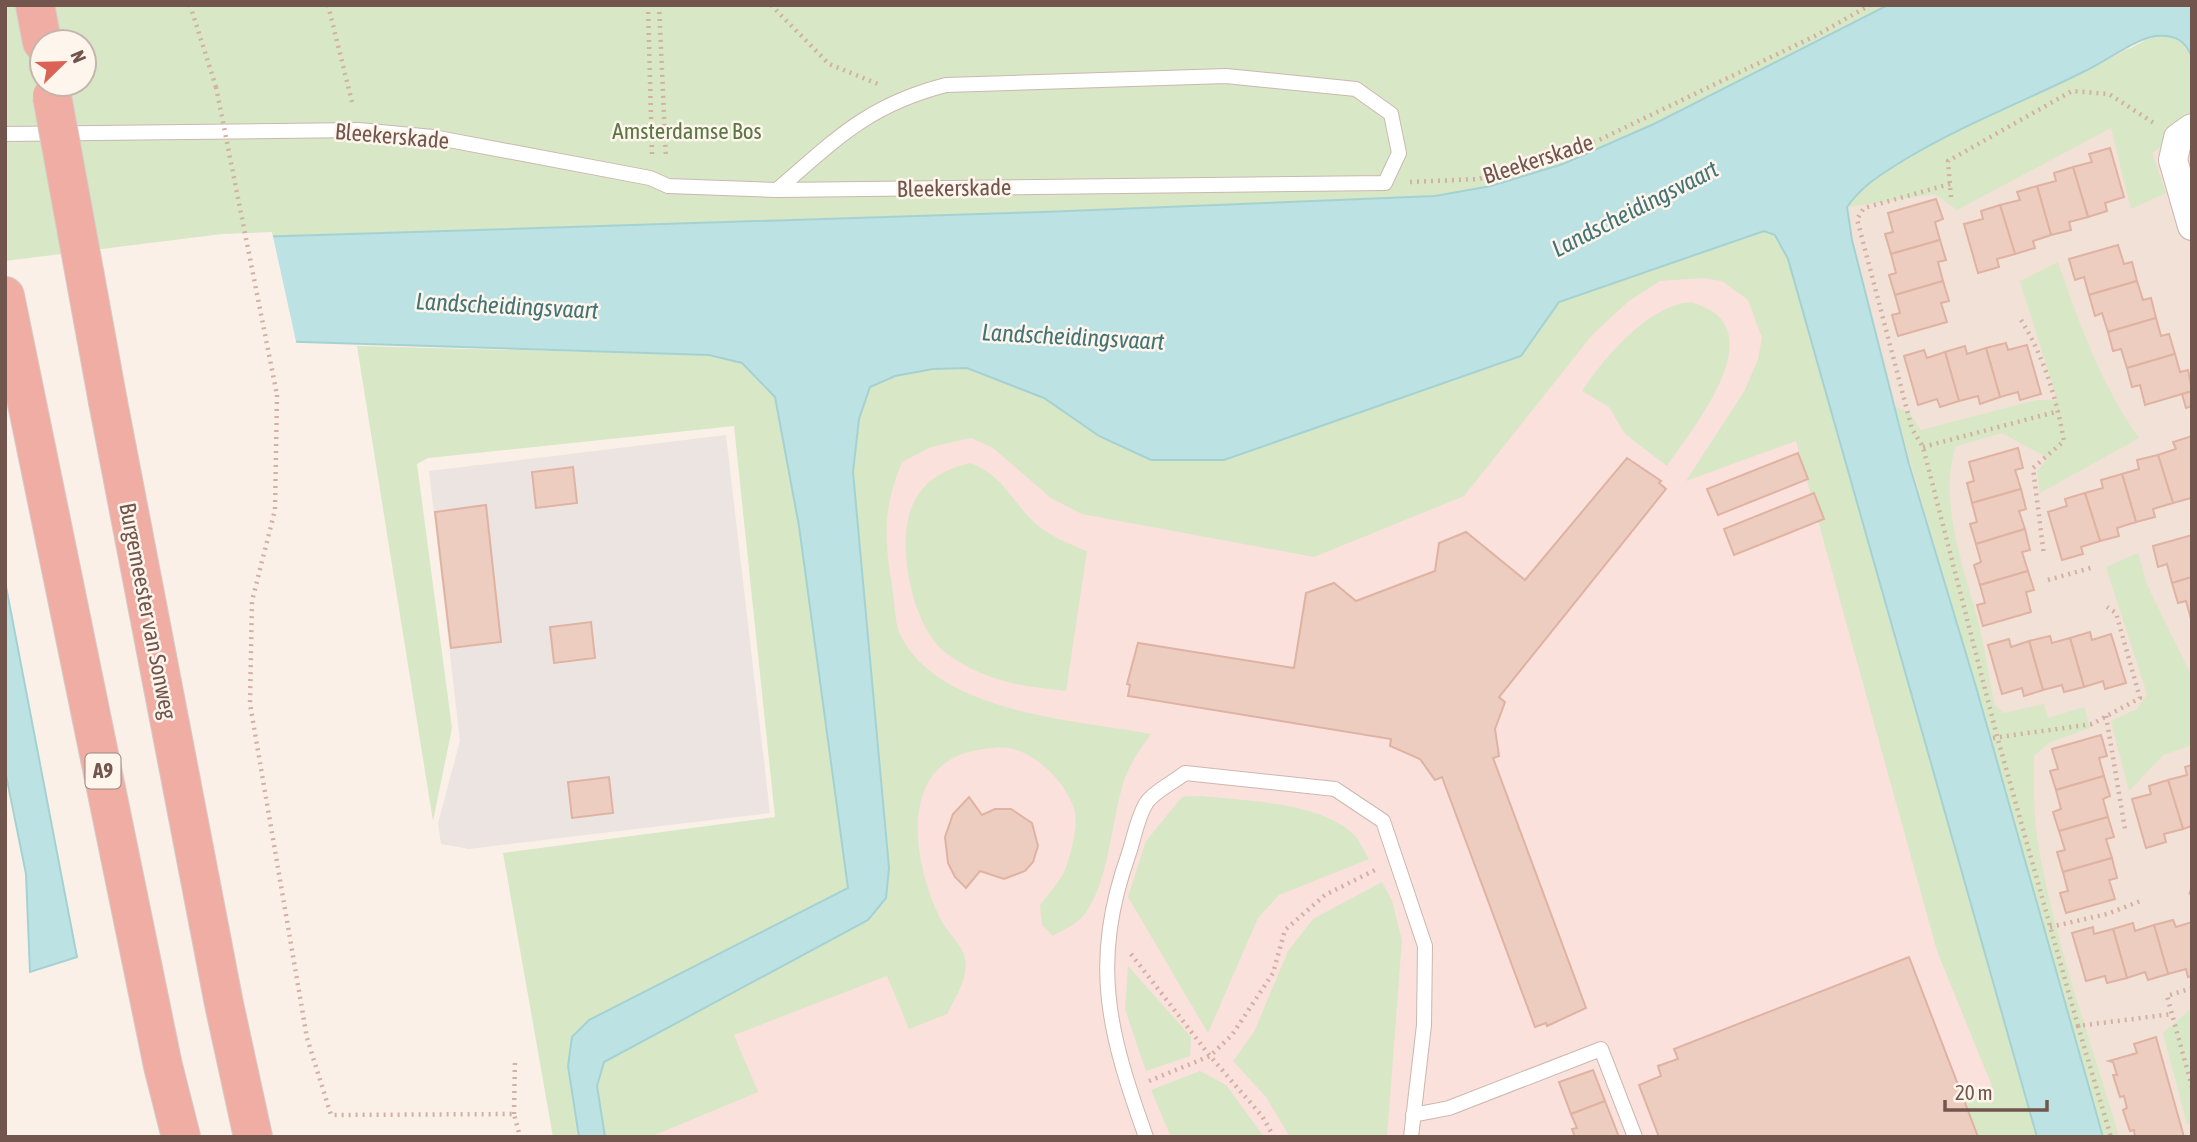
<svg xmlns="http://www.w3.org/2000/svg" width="2197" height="1142" font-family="'Asap Condensed',sans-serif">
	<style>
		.residential { fill: #f2e1d6 }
		.commercial { fill: #fae1dc }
		.industrial { fill: #ebe4e0 }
		.green { fill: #d8e7c6; fill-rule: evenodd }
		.water { fill: #bde2e3; stroke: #a4d2d3; stroke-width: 2 }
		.pier { fill: #fbf0e7 }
		.building { fill: #eecdc1; stroke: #dfb2a2; stroke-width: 2 }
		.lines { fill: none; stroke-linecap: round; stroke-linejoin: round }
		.service-casing { stroke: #ccb7ae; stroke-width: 16 }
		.minor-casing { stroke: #ccb7ae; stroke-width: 30 }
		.motorway-casing { stroke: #d5ccca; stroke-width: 40 }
		.path { stroke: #d3b0a4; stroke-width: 4.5; stroke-dasharray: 2 5; stroke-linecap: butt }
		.service { stroke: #fff; stroke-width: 14 }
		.minor { stroke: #fff; stroke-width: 28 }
		.motorway { stroke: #f0ada3; stroke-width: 38 }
		.motorway-bridge-casing { stroke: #d5ccca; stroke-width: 40; stroke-linecap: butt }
		.path-bridge { stroke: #d3b0a4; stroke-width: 4.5; stroke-dasharray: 2 5; stroke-linecap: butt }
		.motorway-bridge { stroke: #f0ada3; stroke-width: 38 }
		.labels { text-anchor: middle; stroke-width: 5; stroke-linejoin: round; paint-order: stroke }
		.shield { fill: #fef5ed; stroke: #9c867d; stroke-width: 2 }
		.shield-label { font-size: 21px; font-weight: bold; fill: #72564d }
		.park-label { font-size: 23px; fill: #5b7746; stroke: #fef5ed }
		.street-label { font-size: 23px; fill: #72564d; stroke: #fef5ed }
		.water-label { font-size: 24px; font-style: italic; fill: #427476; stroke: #fef5ed }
	</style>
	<rect width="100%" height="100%" fill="#fbf0e7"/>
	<polygon class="residential" points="2192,34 2192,1137 2080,1137 1810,199 2075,61"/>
	<polygon class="commercial" points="1777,251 2041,1137 621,1137 856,912 839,456 1481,299"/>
	<polygon class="industrial" points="726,435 770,813 469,849 441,844 438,823 460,741 429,471"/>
	<g class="green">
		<path d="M5,5H1920L1527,208L5,262ZM42,42H84V84H42Z"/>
		<path d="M2153,36C2159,36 2169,34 2175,37C2197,46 2192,89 2192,110L2171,130L2172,139L2152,153L2166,193L2131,209L2111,128L1957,210L1935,194L1847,207C1887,150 2017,103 2081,73C2105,62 2129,49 2153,36Z"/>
		<path d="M1764,231L1775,235L1788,259L2037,1137H1977L1962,1099L1992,1086L1937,951L1796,441L1686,481L1745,390L1758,359L1762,338L1748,300L1722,281L1703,278L1660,281L1629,301L1593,334L1464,496L1314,557L1082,514L1051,498L993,448L971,438L931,447L902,462C883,509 884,537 892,586C895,602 894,625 902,638C941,713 1076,720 1151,734C1138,752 1126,769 1121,791C1111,827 1108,884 1084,915C1077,924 1063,930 1053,936L1042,925L1040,905C1048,894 1060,882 1065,870C1070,857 1078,827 1075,813C1069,785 1037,753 1009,748C1001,746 987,748 978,750C894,764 914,868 942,922C948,933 963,946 965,958C969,977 955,998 947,1014L909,1029L887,976L734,1035L758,1092L650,1137H605L597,1086L603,1062L868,920L889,868L853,472L859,419L870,387L895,376L933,369L967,368L1044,398L1099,436L1151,460H1224L1521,356L1559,302Z"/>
		<path d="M2058,262C2079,323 2101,385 2139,438L2040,493L2037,471L2048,458L2002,433L1956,446C1937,499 1965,571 1979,625C1986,651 1988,678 1995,705L2004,713L2044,704L2048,718L2084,707L2090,728L2050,742L2034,756C2034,783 2033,810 2037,837C2053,938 2090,1038 2119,1137H2103L1895,407L1909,412L1921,430L2037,400H2057L2020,281Z"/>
		<path d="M1692,302C1701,306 1714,310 1720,318C1754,355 1689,433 1667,466L1625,434L1609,407L1582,391C1605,357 1648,305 1692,302Z"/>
		<polygon points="357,346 709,355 742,363 776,397 799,526 848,888 589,1020 572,1037 568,1066 579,1137 553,1137 503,853 775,817 734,426 428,458 417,464 452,728 433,821"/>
		<path d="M971,463C1003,477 1007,494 1030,518C1044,534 1067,543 1087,551L1066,691C1022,687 982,680 946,653C912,628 895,542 913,504C924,480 946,468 971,463Z"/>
		<polygon points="2138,553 2147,585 2192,677 2192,745 2163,755 2129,791 2111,721 2137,709 2147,694 2106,567"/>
		<path d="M1201,796C1246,801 1321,802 1354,835C1360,841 1364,851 1369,859L1279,895L1258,918L1208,1033L1128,897L1146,841L1182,797Z"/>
		<polygon points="1382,882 1392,901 1402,940 1387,1137 1290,1137 1266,1097 1233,1061 1254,1032 1288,951 1313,919"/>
		<polygon points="1128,966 1191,1037 1190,1056 1146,1071 1125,1009"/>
		<polygon points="2192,1008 2192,1123 2187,1124 2163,1033"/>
		<polygon points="1200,1071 1226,1085 1264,1137 1171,1137 1151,1090"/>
	</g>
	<g class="water">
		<path d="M1888,5H2192V58C2186,40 2174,34 2155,36C2135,39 2103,63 2083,72C2023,102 1962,125 1904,160C1882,174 1862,185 1847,207L1852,240L1909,464L1976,687L2103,1137H2037L1788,259L1775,235L1764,231L1559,302L1521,356L1224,460H1151L1099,436L1044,398L967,368L933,369L895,376L870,387L859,419L853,472L889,868L886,898L868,920L604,1062L597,1086L605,1137H579L568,1066L572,1037L589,1020L848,888L799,526L775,397L742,363L709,355L241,340L223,238L1043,212L1435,196L1491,186L1563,164L1656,123Z"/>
		<polygon points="5,581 77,957 30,972 26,874 5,770"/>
	</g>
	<polygon class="pier" points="272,232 297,346 132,336 5,342 5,261 222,234"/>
	<g class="building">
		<polygon points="2110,148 2124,197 2105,203 2107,211 2088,217 2073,167 2092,162 2089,154"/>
		<polygon points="2073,167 2088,217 2069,222 2071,230 2051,235 2037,186 2056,181 2054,173"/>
		<polygon points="2037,186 2051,235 2033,241 2035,248 2015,254 2000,205 2020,200 2017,192"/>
		<polygon points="1936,199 1943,219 1935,222 1940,240 1891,254 1885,234 1893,232 1888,213"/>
		<polygon points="2000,205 2015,254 1997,259 1999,267 1978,273 1964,224 1983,219 1981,211"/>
		<polygon points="1940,240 1946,260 1938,262 1943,281 1895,295 1889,275 1896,273 1891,254"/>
		<polygon points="2118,245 2124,264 2132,262 2137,281 2089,295 2084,277 2075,280 2069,259"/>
		<polygon points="1943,281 1949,301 1941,303 1947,322 1898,336 1892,315 1900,313 1895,295"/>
		<polygon points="2137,281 2143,300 2151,298 2156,318 2108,332 2102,313 2095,316 2089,295"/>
		<polygon points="2156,318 2161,336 2169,334 2175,354 2127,368 2121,349 2113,351 2108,332"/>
		<polygon points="2006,343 2008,350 2027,345 2041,394 2020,400 2018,392 2000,397 1986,348"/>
		<polygon points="1965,346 1967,354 1986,348 2000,397 1980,404 1978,396 1959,401 1945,352"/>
		<polygon points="1924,350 1927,358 1945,352 1959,401 1940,407 1937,399 1918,405 1904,356"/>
		<polygon points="2175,354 2180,372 2188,370 2192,391 2145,405 2140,385 2132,387 2127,368"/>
		<polygon points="2192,391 2192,406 2186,408 2182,394"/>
		<polygon points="2192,436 2191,498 2173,503 2158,455 2176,449 2173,442"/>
		<polygon points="2018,448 2023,468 2015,470 2021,489 1972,503 1967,483 1974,481 1969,462"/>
		<polygon points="1798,453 1808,479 1718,515 1707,489"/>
		<polygon points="2158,455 2173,503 2153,509 2155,517 2136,522 2122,474 2139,469 2137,460"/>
		<polygon points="1627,458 1661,481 1659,483 1666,489 1499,697 1505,702 1495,729 1499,756 1493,758 1586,1008 1547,1026 1546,1023 1535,1027 1442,777 1435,780 1420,759 1390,746 1391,739 1128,696 1130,685 1127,684 1138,643 1294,668 1306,593 1334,583 1356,601 1435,571 1439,543 1466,532 1525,580"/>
		<polygon points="573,467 577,503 536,508 532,472"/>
		<polygon points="2122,474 2136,522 2117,528 2119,536 2100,541 2085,493 2103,488 2101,480"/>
		<polygon points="2021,489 2026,509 2019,511 2025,529 1976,544 1970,524 1977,522 1972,503"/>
		<polygon points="1814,493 1824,519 1734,555 1724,529"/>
		<polygon points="2085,493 2100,541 2081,547 2083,554 2062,560 2048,512 2067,506 2065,499"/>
		<polygon points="486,505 501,642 451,648 435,512"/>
		<polygon points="2025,529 2030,550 2022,552 2028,571 1980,585 1974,565 1981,562 1976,544"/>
		<polygon points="2192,535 2192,577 2172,583 2167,564 2158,567 2153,546"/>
		<polygon points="2028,571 2034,590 2026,592 2031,612 1983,626 1977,605 1985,603 1980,585"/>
		<polygon points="2192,577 2192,619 2191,619 2186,601 2178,603 2172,583"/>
		<polygon points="591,622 595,658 554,663 550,627"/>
		<polygon points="2090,632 2092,640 2111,634 2126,683 2105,689 2103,681 2084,687 2070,638"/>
		<polygon points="2050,636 2052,643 2070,638 2084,687 2064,692 2062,685 2043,690 2029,641"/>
		<polygon points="2009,639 2011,647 2029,641 2043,690 2024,696 2022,688 2002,694 1988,645"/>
		<polygon points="2101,735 2107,756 2099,758 2104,776 2056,790 2050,771 2058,769 2052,749"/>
		<polygon points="2192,765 2192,826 2183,829 2168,780 2187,775 2185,767"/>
		<polygon points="2104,776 2110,796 2103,799 2108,817 2059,831 2053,812 2061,809 2056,790"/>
		<polygon points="609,777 613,813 572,818 568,782"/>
		<polygon points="2168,780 2183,829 2164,834 2166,842 2146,848 2132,799 2151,794 2149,786"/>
		<polygon points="969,797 982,815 995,809 1011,809 1032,823 1038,846 1033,862 1025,871 1004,879 980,871 966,888 955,877 948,863 945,837 953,814"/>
		<polygon points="2108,817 2114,837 2106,839 2112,858 2063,872 2057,852 2065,850 2059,831"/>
		<polygon points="2112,858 2117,878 2109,880 2115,899 2066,913 2060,893 2068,891 2063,872"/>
		<polygon points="2173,920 2176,927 2192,922 2192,976 2188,977 2186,969 2168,974 2154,925"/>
		<polygon points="2133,923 2135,931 2154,925 2168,974 2148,980 2145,972 2127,978 2113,929"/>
		<polygon points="2093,927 2094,934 2113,929 2127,978 2107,983 2105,976 2086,981 2072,933"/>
		<polygon points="1909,957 1978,1137 1659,1137 1639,1085 1661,1076 1658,1066 1678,1059 1674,1049"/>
		<polygon points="2156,1037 2159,1048 2184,1137 2135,1137 2134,1130 2130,1131 2123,1110 2127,1108 2124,1096 2120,1097 2113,1075 2117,1075 2113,1062 2109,1061 2137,1053 2134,1044"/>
		<polygon points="1593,1070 1605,1101 1571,1114 1559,1082"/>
		<polygon points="1605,1101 1619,1137 1575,1137 1572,1129 1577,1128 1571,1114"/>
	</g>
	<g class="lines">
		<defs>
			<g id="service">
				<path d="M5,134L359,130L433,137L650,178L668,186L777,190L1385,183L1399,153L1391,114L1356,89L1226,76L946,85C868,105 836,139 777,190"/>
				<polyline points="1413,1115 1449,1108 1601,1049 1635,1137"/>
				<path d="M1146,1137C1108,1031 1090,963 1129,853C1134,838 1138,815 1147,802C1155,791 1174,782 1185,773L1335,789L1383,821L1425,946L1424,1025L1411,1137"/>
			</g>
			<polyline id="minor" points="2192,128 2178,138 2173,160 2192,226"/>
			<g id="motorway">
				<polyline points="35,5 42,42"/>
				<polyline points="5,296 163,1066 181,1137"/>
				<polyline points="108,402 224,1004 253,1137"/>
			</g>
		</defs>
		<use href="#service" class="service-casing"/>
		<use href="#minor" class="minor-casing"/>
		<use href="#motorway" class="motorway-casing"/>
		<g class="path">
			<polyline points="190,5 216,87"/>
			<polyline points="328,5 353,106"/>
			<polyline points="648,5 652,155"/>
			<polyline points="659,5 666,158"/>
			<polyline points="771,5 829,64 878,84"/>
			<polyline points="1410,182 1479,179 1599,140 1817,35 1870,5"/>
			<polyline points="1950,184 1864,208 1857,219 1912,429 1923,447 1997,736 2078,1026 2172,1014"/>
			<polyline points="1951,197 1948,161 2072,91 2109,94 2154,123"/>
			<path d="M2021,320C2044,357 2056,397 2064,441L2033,468L2044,556"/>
			<polyline points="277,395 275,510 252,601 250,704 307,1038 331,1115 514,1114 520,1137"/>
			<polyline points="1923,447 2059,411"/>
			<polyline points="2048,580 2094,567"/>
			<polyline points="2106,716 2125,829"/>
			<polyline points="1993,738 2092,724 2140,698 2116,613 2107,607"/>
			<polyline points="2189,892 2192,893"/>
			<polyline points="2050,927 2107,914 2143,900"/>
			<polyline points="1131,954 1210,1056 1262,1116 1274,1137"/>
			<polyline points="2192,988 2167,996 2192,1087"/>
			<polyline points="2078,1026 2111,1137"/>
			<polyline points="1149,1081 1210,1056 1232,1035 1273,973 1285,930 1325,895 1375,870"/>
			<polyline points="514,1114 515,1058"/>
		</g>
		<use href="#service" class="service"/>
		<use href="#minor" class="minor"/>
		<use href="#motorway" class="motorway"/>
		<defs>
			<polyline id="motorway-bridge" points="52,96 108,402"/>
		</defs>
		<use href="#motorway-bridge" class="motorway-bridge-casing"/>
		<polyline class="path-bridge" points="216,87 277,395"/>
		<use href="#motorway-bridge" class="motorway-bridge"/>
	</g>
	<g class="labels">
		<rect class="shield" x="85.5" y="753.5" width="35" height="35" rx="5"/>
		<g class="shield-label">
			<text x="103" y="778">A9</text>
		</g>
		<g class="park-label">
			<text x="687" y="139">Amsterdamse Bos</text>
		</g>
		<g class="street-label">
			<text transform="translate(392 136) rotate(5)" y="8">Bleekerskade</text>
			<text transform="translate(1538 159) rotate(-18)" y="8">Bleekerskade</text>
			<text transform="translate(954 188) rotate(-1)" y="8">Bleekerskade</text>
			<text transform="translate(148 611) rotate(79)" y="8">Burgemeester van Sonweg</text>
		</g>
		<g class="water-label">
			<text transform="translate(1635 209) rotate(-27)" y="8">Landscheidingsvaart</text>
			<text transform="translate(507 306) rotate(3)" y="8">Landscheidingsvaart</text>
			<text transform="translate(1073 337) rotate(3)" y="8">Landscheidingsvaart</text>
		</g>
	</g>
	<rect width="2197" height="1142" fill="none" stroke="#72564d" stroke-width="14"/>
	<g transform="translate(63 63) rotate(67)"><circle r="33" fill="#fef5ed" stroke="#c6b5ad" stroke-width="2"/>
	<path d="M0-5L12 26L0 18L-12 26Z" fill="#da6356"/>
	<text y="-10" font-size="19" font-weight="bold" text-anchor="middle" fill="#72564d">N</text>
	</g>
	<path d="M1945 1100v10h102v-10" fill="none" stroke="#72564d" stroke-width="3.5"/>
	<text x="1955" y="1100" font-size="21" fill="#72564d" stroke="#fef5ed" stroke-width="5" paint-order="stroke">20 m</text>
</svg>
